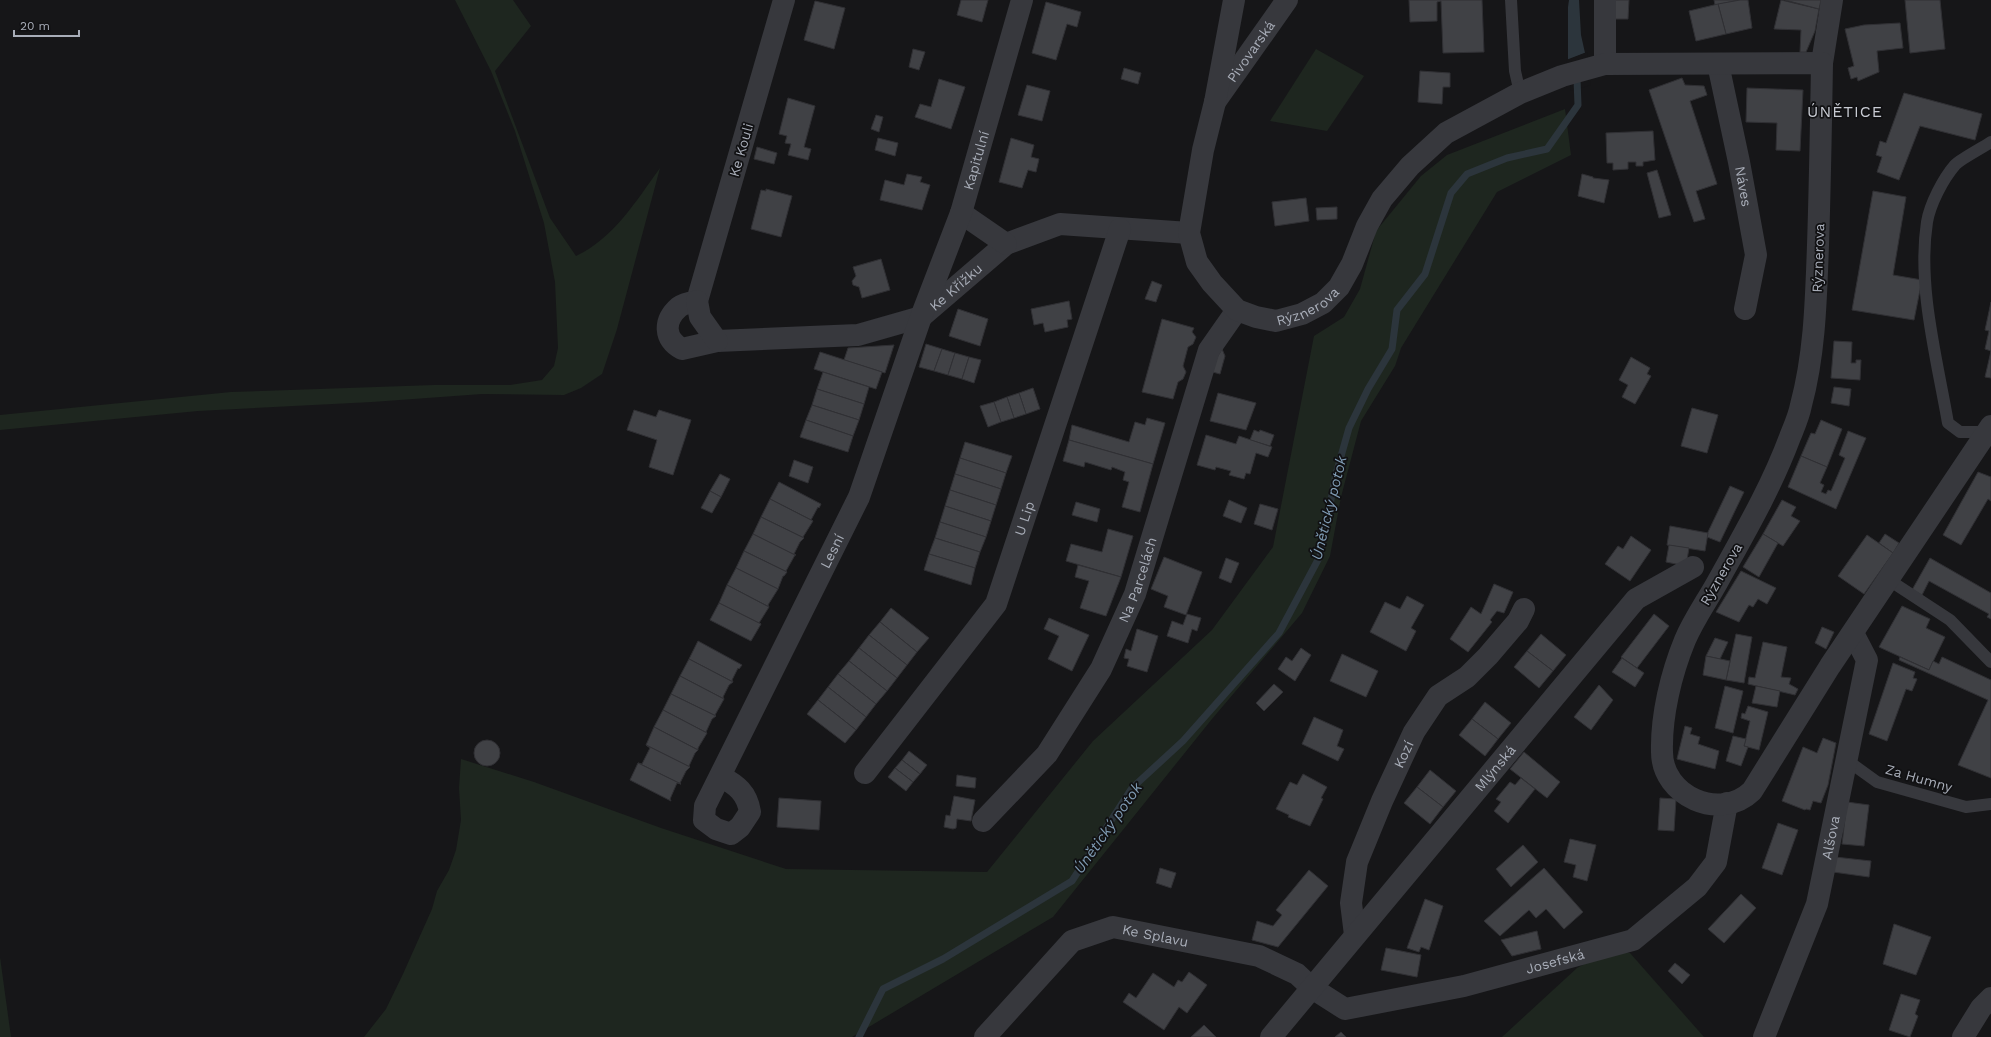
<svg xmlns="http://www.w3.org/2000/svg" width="1991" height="1037" font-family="'Work Sans',sans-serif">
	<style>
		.green { fill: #1e261f }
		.water { fill: #2c353c }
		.pier { fill: #161618 }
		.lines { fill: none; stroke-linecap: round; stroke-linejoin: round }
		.stream { stroke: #2c353c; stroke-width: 7 }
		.building { fill: #404145; stroke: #303034 }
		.service { stroke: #37383d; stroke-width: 12 }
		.minor { stroke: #37383d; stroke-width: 22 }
		.tertiary { stroke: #37383d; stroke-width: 22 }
		.labels { text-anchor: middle; stroke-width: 3.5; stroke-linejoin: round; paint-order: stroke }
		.street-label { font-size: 14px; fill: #a8adb8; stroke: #111113 }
		.water-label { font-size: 15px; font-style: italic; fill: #7f9bb3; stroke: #111113 }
		.quarter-label { font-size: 16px; letter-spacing: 1px; fill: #c9ccd4; stroke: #111113 }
	</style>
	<rect width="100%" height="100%" fill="#161618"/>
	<g class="green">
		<path d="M455,0H513L531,26L495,71L550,218L576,256C614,238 636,201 660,168L617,329L602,374L581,388L564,395L482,394L372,402L198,411L0,430V415L231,392L434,385H510L542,380L554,366L558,348L555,282L544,223L515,131L491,71Z"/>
		<polygon points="1316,49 1364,76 1327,131 1270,121"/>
		<polygon points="1565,109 1571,155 1497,192 1401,348 1395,366 1361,421 1341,497 1330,556 1302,613 1212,719 1053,917 852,1037 364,1037 386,1009 403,974 432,909 437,891 449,870 456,850 461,820 459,788 461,759 534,782 661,828 786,869 987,872 1093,741 1212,630 1273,547 1314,336 1344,317 1360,289 1376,231 1421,176 1447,155"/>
		<polygon points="1619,952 1630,953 1704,1037 1502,1037 1577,968 1603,954"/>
		<polygon points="0,957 11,1037 0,1037"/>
	</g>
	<polygon class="water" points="1569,0 1579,0 1581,35 1585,53 1568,60 1568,7"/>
	<polygon class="pier" points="1587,52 1591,85 1571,91 1566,60"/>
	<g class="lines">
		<polyline class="stream" points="859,1037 883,989 943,959 1072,881 1132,788 1183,741 1279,633 1320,556 1336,474 1349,428 1368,389 1392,349 1397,310 1425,274 1451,193 1467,174 1507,158 1547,149 1578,105 1577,79"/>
	</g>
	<g class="building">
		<polygon points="961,0 988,0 982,22 957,15"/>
		<polygon points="1409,0 1482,0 1484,52 1443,53 1441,1 1437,2 1437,21 1410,22"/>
		<polygon points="1609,0 1629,0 1628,19 1611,19"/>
		<polygon points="1714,0 1740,0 1715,5"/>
		<polygon points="1740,0 1748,0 1752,28 1726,34 1718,4"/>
		<polygon points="1781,0 1819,9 1815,31 1806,52 1800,52 1801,30 1774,29"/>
		<polygon points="1785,0 1821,0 1819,9"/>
		<polygon points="1905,0 1940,0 1945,49 1910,53"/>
		<polygon points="815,1 845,8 834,49 804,40"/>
		<polygon points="1046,2 1081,12 1077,27 1067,24 1056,60 1032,53"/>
		<polygon points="1718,4 1726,34 1696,41 1689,11"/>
		<polygon points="1900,23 1903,48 1877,51 1879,72 1858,81 1857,77 1851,79 1848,68 1854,66 1845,29 1864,25"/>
		<polygon points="913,49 925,52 919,70 909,67"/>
		<polygon points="1124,68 1141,73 1138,84 1121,79"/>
		<polygon points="1420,71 1450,73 1450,87 1443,87 1442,104 1418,102"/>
		<polygon points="1682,78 1685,85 1704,86 1707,95 1690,101 1717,184 1696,191 1705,219 1694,222 1649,90"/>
		<polygon points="939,79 965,87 951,129 915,117 920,104 931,107"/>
		<polygon points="1027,85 1050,91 1042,121 1018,115"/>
		<polygon points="1747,88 1803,90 1800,151 1776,150 1777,123 1746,122"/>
		<polygon points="1904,93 1982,114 1975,140 1920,126 1899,180 1877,172 1882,157 1876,155 1880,141 1886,143"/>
		<polygon points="788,98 815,106 804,147 811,149 808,160 788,155 791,144 785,143 787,136 779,134"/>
		<polygon points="876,115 883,117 879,132 871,129"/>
		<polygon points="1653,131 1655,160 1643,162 1643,166 1636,166 1636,162 1628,162 1628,169 1613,170 1613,163 1607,163 1606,133"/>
		<polygon points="878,138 898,143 895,156 875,150"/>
		<polygon points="1011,138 1034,145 1031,157 1039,159 1036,172 1028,170 1022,188 999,182"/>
		<polygon points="757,147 777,153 774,164 754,159"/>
		<polygon points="1657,170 1671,215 1659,218 1647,173"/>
		<polygon points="907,174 922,177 920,182 930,185 922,210 880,200 885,180 904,185"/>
		<polygon points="1582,174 1593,177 1593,178 1609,180 1604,203 1578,196"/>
		<polygon points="766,189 792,196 781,237 751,229 761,190 766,191"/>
		<polygon points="1873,191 1906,197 1893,275 1922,280 1914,320 1852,310"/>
		<polygon points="1306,198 1309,221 1275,226 1272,202"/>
		<polygon points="1337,207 1337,219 1317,220 1316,208"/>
		<polygon points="881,259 890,290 862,298 859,287 853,285 852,281 856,276 853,267"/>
		<polygon points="1152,281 1162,285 1156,302 1145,299"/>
		<polygon points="1069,301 1072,319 1067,320 1068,327 1045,332 1043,323 1034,325 1031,309"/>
		<polygon points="1991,302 1991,378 1985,377 1991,351 1985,349 1989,331 1985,330"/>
		<polygon points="958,309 988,319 980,346 949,336"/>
		<polygon points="1162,319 1194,328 1192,332 1196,337 1193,344 1188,347 1183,366 1186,372 1183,379 1178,382 1173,399 1142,392"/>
		<polygon points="1834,341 1852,342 1851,363 1856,363 1856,360 1861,360 1860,380 1831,378"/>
		<polygon points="926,344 942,349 934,371 919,367"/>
		<polygon points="894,345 885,373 844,360 848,348"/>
		<polygon points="942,349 955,353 948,375 934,371"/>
		<polygon points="1222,349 1225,356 1220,374 1209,371"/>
		<polygon points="820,352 882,372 876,389 814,369"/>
		<polygon points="955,353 969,357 962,379 948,375"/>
		<polygon points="969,357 981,360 974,383 962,379"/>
		<polygon points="1631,357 1650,368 1647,374 1651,376 1635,404 1622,397 1628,385 1619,380"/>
		<polygon points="823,372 869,387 864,404 817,389"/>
		<polygon points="1834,387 1851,389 1849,406 1831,403"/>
		<polygon points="1033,388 1040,409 1026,414 1019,393"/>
		<polygon points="817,389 864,404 859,420 812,405"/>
		<polygon points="1019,393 1026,414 1014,418 1007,397"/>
		<polygon points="1218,393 1256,403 1246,430 1210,421"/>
		<polygon points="1007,397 1014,418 1001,422 994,402"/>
		<polygon points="994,402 1001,422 988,427 980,406"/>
		<polygon points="812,405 859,420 853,436 806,420"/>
		<polygon points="1692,408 1718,415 1707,453 1681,446"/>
		<polygon points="634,410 656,417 659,410 691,420 673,475 649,467 657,440 627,430"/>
		<polygon points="1147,418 1165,423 1153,464 1069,440 1072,425 1129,442 1135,422 1145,425"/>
		<polygon points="806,420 853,436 848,452 800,437"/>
		<polygon points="1821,420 1842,429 1827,467 1801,456 1811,433 1815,434"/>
		<polygon points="1254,430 1259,432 1260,430 1274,435 1270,446 1250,440"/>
		<polygon points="1848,431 1866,438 1836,509 1788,487 1801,456 1827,467 1820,483 1824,485 1821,492 1826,494 1828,490 1831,491 1845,458 1839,455"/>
		<polygon points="1206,435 1236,444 1239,436 1272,447 1268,457 1256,453 1250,474 1246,473 1244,479 1229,475 1231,471 1216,467 1215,470 1197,465"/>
		<polygon points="1069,440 1153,464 1140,512 1122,507 1129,482 1123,480 1125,472 1112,467 1111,470 1085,462 1084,467 1063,461"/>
		<polygon points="965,442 1012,456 1006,473 960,458"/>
		<polygon points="960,458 1006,473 1001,489 955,474"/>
		<polygon points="794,460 813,467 808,483 789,476"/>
		<polygon points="1978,472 1991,477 1991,501 1988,499 1961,545 1943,535"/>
		<polygon points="720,474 730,479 721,497 710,491"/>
		<polygon points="955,474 1001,489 996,505 950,490"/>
		<polygon points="779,482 821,504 819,508 818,507 811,520 813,521 770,499"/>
		<polygon points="1730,486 1744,492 1720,542 1707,537 1708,532"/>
		<polygon points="950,490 996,505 991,521 945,506"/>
		<polygon points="710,491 721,497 712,513 701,508"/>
		<polygon points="770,499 813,521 803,537 804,538 761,517"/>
		<polygon points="1229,500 1247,508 1241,523 1223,516"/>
		<polygon points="1782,500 1796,507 1791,516 1800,521 1783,546 1763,534"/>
		<polygon points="1076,502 1100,509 1097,522 1072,515"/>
		<polygon points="1260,504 1278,509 1272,530 1254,524"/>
		<polygon points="945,506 991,521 986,537 940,522"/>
		<polygon points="761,517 804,538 800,542 794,554 796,555 795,555 753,534"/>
		<polygon points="940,522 986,537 980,552 935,538"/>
		<polygon points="1670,526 1708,533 1705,551 1667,545"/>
		<polygon points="1108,529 1133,536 1121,577 1066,561 1071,544 1102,552"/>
		<polygon points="753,534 795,555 786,571 787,572 744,551"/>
		<polygon points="1763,534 1778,543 1759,577 1743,567"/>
		<polygon points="1885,534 1899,543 1893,553 1879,543"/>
		<polygon points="1867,535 1893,553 1864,594 1838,576"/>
		<polygon points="1631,536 1651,550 1630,581 1605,564 1618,546 1623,549"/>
		<polygon points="935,538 980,552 975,568 929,554"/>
		<polygon points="1669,545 1689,548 1686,566 1666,562"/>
		<polygon points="744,551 787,572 784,576 783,576 778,589 736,568"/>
		<polygon points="929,554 975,568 971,585 924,570"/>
		<polygon points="1164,557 1202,572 1186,615 1164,607 1168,596 1151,589"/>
		<polygon points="1226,558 1239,563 1231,583 1219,578"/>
		<polygon points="1930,558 1991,593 1991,619 1987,617 1989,614 1929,581 1922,595 1912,590"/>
		<polygon points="1078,565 1121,577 1106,616 1080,608 1089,581 1075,577"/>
		<polygon points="736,568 778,589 768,605 769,607 727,585"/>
		<polygon points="1741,571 1776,588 1767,604 1758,599 1753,607 1749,605 1739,622 1716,612"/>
		<polygon points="1494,584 1513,592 1504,613 1497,611 1490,620 1492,622 1468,652 1450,639 1471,607 1481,614"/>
		<polygon points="727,585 769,607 759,623 761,624 719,603"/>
		<polygon points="1407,596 1424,605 1411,628 1416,631 1406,651 1370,632 1385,602 1400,609"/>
		<polygon points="719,603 761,624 751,641 710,620"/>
		<polygon points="1902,606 1930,619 1926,628 1945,637 1929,670 1879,647"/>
		<polygon points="891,608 929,638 917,652 880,622"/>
		<polygon points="1187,614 1201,618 1197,631 1192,629 1188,643 1167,636 1172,621 1183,625"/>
		<polygon points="1654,614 1669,626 1637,668 1621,657"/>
		<polygon points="1049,618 1089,635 1072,671 1048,659 1059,636 1044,629"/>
		<polygon points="880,622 917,652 907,665 869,635"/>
		<polygon points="1822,627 1834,632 1826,649 1815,643"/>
		<polygon points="1137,629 1158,636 1147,672 1127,666 1129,659 1124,658 1126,649 1131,651"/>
		<polygon points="1541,634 1566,655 1553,671 1527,651"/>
		<polygon points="1736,634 1752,637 1744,683 1726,680"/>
		<polygon points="869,635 907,665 897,678 859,648"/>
		<polygon points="1715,638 1728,642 1720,659 1706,656"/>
		<polygon points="698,641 742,665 739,669 738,668 732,680 733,682 689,659"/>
		<polygon points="1763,642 1787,647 1781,677 1791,678 1789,684 1798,689 1795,695 1748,684 1749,677 1755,678"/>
		<polygon points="859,648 897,678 887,691 849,661"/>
		<polygon points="1301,648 1311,655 1295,681 1278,669 1286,657 1292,661"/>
		<polygon points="1527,651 1553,671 1539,688 1514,667"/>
		<polygon points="1342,654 1378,671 1366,697 1330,681"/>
		<polygon points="1706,656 1730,661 1726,680 1703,675"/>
		<polygon points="1900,657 1929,670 1933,661 1939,664 1942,657 1991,680 1991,778 1958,765 1988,700 1899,660"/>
		<polygon points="1622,658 1644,673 1635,687 1612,672"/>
		<polygon points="689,659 733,682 729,685 723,697 724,699 680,676"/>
		<polygon points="849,661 887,691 876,704 838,674"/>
		<polygon points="1893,663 1915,672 1913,678 1917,679 1912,691 1906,689 1887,741 1869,734"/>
		<polygon points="838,674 876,704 866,717 828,687"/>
		<polygon points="680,676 724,699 715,715 716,716 671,694"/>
		<polygon points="1274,684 1283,692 1264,711 1256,703"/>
		<polygon points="1599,685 1613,700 1591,730 1574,717"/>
		<polygon points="1725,686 1743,691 1733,733 1715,728"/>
		<polygon points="1756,686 1780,691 1777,707 1752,703"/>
		<polygon points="828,687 866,717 856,730 818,700"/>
		<polygon points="671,694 716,716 712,719 706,732 707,733 663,710"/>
		<polygon points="818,700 856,730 845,743 807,714"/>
		<polygon points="1485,702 1511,723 1498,739 1472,719"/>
		<polygon points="1748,706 1768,712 1759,750 1744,746 1750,721 1741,718 1742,713 1745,714"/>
		<polygon points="663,710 707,733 698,748 698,750 654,727"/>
		<polygon points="1314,717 1343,730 1337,746 1344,749 1338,761 1302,744"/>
		<polygon points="1472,719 1498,739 1485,756 1459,735"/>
		<polygon points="1685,726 1692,728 1690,734 1700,737 1698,744 1719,751 1715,769 1677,759"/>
		<polygon points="654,727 698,750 695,753 689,766 690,767 646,745"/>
		<polygon points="1733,736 1746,739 1744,746 1748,747 1741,766 1726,761"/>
		<polygon points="1823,738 1836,743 1828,785 1821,803 1813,801 1810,810 1806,809 1805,810 1782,801 1803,747 1817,753"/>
		<circle cx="487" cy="753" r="13"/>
		<polygon points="646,745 690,767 686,771 680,783 681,784 638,763 642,764 650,748"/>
		<polygon points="909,751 927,765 920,774 902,760"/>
		<polygon points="1524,752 1560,782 1547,798 1510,769"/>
		<polygon points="902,760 920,774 913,782 895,768"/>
		<polygon points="638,763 681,784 677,783 670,799 671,801 630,780"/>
		<polygon points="895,768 913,782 906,791 888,777"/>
		<polygon points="1430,770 1456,791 1443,807 1417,787"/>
		<polygon points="1303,774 1327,787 1321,798 1323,799 1310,826 1288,817 1289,815 1276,809 1290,782 1297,785"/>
		<polygon points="957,775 976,778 975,788 956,786"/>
		<polygon points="1521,778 1535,789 1508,823 1494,811 1501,802 1496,799 1510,782 1515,785"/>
		<polygon points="1417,787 1443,807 1430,824 1404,803"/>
		<polygon points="954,796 975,800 971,821 957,819 956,828 953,829 944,827 946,815 950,816"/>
		<polygon points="779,798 821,801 819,830 777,827"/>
		<polygon points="1660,798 1676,799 1674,831 1658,830"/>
		<polygon points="1847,802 1869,805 1864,846 1842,844"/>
		<polygon points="1778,823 1798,830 1782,875 1762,868"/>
		<polygon points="1570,839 1596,845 1587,881 1573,877 1576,865 1564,862"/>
		<polygon points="1523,845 1538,862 1511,887 1496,869"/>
		<polygon points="1835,857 1871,861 1869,877 1833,872"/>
		<polygon points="1160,868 1176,873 1171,888 1156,883"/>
		<polygon points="1544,868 1583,912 1564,929 1546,909 1536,918 1529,910 1500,936 1484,921"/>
		<polygon points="1309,870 1328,886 1278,947 1252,940 1257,921 1273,926 1282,915 1276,910"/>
		<polygon points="1741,894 1756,908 1724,943 1708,929"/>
		<polygon points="1425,899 1443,906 1429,950 1421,947 1419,952 1407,948"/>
		<polygon points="1894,924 1931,937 1916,975 1883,964"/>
		<polygon points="1537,931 1541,949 1512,956 1501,940"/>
		<polygon points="1386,948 1421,955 1417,977 1381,970"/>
		<polygon points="1675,963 1690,975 1682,984 1668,971"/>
		<polygon points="1189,972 1207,985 1187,1013 1179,1007 1164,1030 1123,1002 1129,993 1136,998 1153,973 1174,987 1178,980 1182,982"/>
		<polygon points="1901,994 1920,1000 1915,1014 1918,1016 1910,1037 1889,1030"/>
		<polygon points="1204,1025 1216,1037 1191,1037"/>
		<polygon points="1341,1032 1346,1037 1335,1037"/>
	</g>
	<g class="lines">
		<g class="service">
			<polyline points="1511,0 1515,71 1520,93"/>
			<path d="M1987,432H1960L1948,423C1937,359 1917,286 1927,222C1930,204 1943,179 1955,165C1961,159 1982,148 1991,142"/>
			<polyline points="1889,580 1950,620 1991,662"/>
			<polyline points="1845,759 1877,782 1966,807 1991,804"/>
		</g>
		<g class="minor">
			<path id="s1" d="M784,0L697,301C692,302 683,304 679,307C663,321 664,339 682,349L717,341L858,335L921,317L1006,244L1060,224L1189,233"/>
			<polyline points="1605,0 1605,64"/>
			<polyline points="1822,63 1832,0"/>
			<path id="s2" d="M1718,64L1739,162L1756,255L1745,309"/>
			<path id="s3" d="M1215,102L1287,0"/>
			<polyline points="961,213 1006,244"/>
			<polyline points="697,301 700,317 717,341"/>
			<path id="s4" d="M865,773L996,604L1120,229"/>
			<path id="s5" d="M720,776C737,785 747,793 750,812L740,827L731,834L716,829L704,820L705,806L859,497L921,317L961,213L1022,0"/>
			<path id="s6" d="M983,821L1047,754L1101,669L1135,594L1209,350L1237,310"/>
			<path id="s7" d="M1355,935L1351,903L1357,862L1382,801L1414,732L1438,696L1467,677L1488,656L1518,621L1524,609"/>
			<path id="s8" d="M985,1037L1072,941L1113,927L1259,956L1297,974L1312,988L1345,1009L1464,986L1633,940L1697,887L1716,862L1727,803"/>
			<path id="s9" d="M1271,1037L1636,599L1693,567"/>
			<path id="s10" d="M1764,1037L1817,904L1867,660L1853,633"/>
			<polyline points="1963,1037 1981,1008 1991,998"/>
		</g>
		<path class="tertiary" id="s11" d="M1234,0L1215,102L1203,150L1189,233L1197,262L1212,283L1237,310L1256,317L1276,321L1302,314L1323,303L1339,287L1352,264L1367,226L1382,199L1410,166L1446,133L1520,93L1562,76L1605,64L1822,63C1821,124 1820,185 1818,245C1816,299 1815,353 1801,405C1799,416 1794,427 1790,437C1771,488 1744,534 1718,581C1707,601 1694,619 1685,640C1671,674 1661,716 1662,752C1662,796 1720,822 1752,791L1830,666L1991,426"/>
	</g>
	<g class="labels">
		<g class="street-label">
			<text dy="5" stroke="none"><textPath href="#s3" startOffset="62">Pivovarská</textPath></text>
			<text transform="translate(741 150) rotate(-74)" y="5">Ke Kouli</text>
			<text dy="5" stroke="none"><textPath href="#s5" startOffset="825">Kapitulní</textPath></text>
			<text dy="5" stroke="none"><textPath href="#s2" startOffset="125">Náves</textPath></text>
			<text transform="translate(1818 258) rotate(-88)" y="5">Rýznerova</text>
			<text dy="5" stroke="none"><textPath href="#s1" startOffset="672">Ke Křížku</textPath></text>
			<text dy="5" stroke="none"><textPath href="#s11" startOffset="406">Rýznerova</textPath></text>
			<text dy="5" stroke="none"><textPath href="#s4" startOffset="304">U Lip</textPath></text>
			<text dy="5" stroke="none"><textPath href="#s5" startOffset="408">Lesní</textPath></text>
			<text transform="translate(1721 574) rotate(-60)" y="5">Rýznerova</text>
			<text dy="5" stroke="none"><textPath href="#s6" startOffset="290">Na Parcelách</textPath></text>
			<text dy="5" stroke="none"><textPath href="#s7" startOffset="191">Kozí</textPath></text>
			<text dy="5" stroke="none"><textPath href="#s9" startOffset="350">Mlýnská</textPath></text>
			<text transform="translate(1919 778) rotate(16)" y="5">Za Humny</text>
			<text dy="5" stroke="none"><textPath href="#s10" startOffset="211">Alšova</textPath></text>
			<text dy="5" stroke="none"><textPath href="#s8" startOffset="216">Ke Splavu</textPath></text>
			<text dy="5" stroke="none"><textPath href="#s8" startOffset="639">Josefská</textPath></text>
		</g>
		<g class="water-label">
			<text transform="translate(1329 508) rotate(-76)" y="5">Únětický potok</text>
			<text transform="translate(1108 828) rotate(-55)" y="5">Únětický potok</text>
		</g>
		<g class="quarter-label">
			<text x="1845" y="117">ÚNĚTICE</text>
		</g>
	</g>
	<path d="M14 30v6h65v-6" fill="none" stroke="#a8adb8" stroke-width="2"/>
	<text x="20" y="30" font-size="12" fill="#a8adb8" stroke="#111113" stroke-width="3" paint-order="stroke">20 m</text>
</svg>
